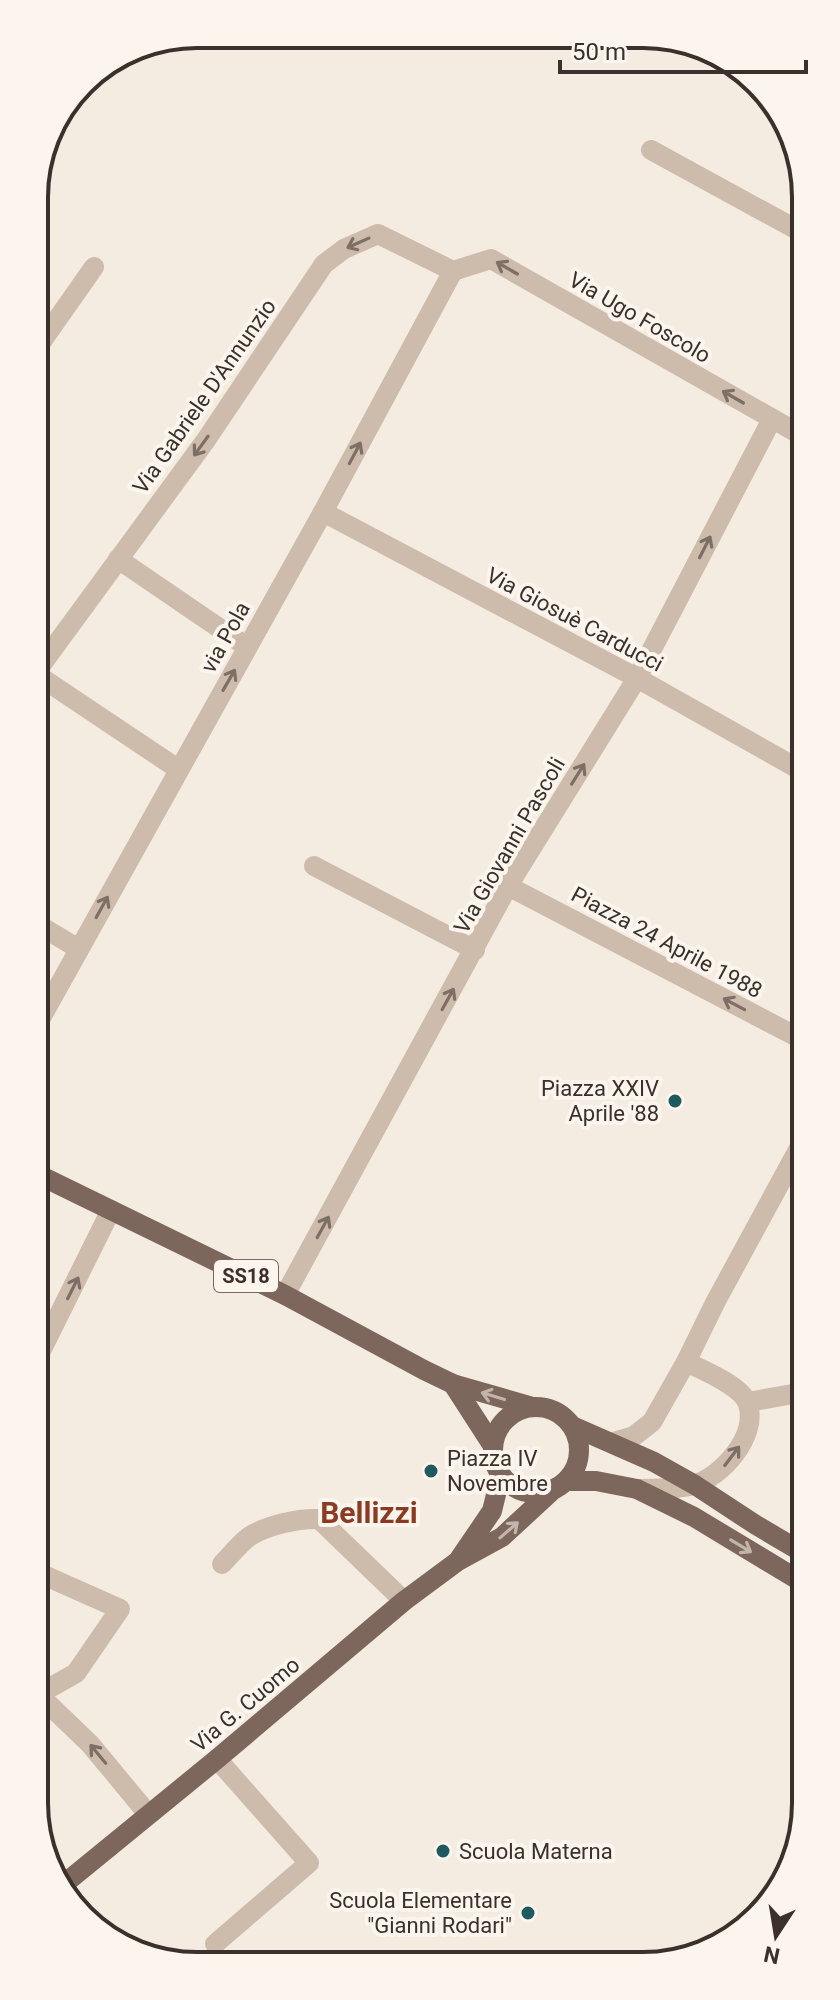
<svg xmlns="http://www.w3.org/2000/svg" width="840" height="2000" font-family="Roboto,sans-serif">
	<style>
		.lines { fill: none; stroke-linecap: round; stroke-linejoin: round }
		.minor { stroke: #cdbbac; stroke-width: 20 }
		.major { stroke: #7d675c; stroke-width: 20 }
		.oneway { stroke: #7d6f65 }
		.oneway2 { stroke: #c2b5ac }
		.poi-dot { fill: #1f5a5e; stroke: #fbf5ee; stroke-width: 3 }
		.labels { text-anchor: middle; stroke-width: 8; stroke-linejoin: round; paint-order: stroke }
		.shield { fill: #fbf5ee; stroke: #756b66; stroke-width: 2 }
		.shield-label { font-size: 20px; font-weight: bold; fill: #3b302b }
		.street-label { font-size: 22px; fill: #3b302b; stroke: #fbf5ee }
		.poi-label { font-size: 22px; fill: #3b302b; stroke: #fbf5ee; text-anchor: end }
		.district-label { font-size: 30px; font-weight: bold; fill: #8c3b22; stroke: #fbf5ee }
		.rim { fill: none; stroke: #3b302b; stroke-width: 4 }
	</style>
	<rect width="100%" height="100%" fill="#f4ebe1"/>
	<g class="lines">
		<g class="minor">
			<polyline points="651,150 801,232"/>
			<polyline points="453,271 491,259 801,435"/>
			<polyline points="35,351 94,267"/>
			<polyline points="323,512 637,678 802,771"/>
			<polyline points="118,559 247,647"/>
			<polyline points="36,672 206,440 324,264 344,249 378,234 453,271"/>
			<polyline points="36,674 178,769"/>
			<polyline points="314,866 475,950"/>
			<polyline points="508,886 803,1040"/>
			<polyline points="37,924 79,949"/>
			<polyline points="37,1025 323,512 453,271"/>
			<polyline points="285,1295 508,886 637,678 772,419"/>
			<polyline points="38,1357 111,1210"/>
			<polyline points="686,1362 716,1301 804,1139"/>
			<polyline points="748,1402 804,1392"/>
			<path d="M613,1442L634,1436L652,1422L686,1362C703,1370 742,1386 748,1404C758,1436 722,1477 693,1485C675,1490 655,1488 637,1489"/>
			<path d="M222,1564C231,1555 240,1543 250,1536C268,1525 299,1518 319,1519L404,1601"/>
			<polyline points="39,1573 120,1609 76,1673 39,1694"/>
			<polyline points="39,1695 90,1744 148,1814"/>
			<polyline points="215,1944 309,1863 217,1759"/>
		</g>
		<g class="major">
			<polyline points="37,1174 285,1295 424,1370 453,1384 533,1407"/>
			<polyline points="453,1384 493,1446"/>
			<circle cx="536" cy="1450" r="43"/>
			<polyline points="572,1426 654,1462 695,1485 756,1525 805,1554"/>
			<polyline points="566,1481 596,1481 637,1489 694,1517 805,1584"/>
			<polyline points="460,1558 492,1511 501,1474"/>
			<polyline points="64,1884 217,1759 404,1601 458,1561 502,1537 554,1489"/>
		</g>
	</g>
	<defs><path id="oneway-shaft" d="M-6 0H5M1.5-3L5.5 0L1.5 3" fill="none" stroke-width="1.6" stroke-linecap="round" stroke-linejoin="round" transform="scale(2)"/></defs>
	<g class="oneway">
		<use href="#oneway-shaft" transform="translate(358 243) rotate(156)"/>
		<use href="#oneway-shaft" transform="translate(507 268) rotate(-150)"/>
		<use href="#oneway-shaft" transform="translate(733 397) rotate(-150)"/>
		<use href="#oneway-shaft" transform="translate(201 446) rotate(126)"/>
		<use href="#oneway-shaft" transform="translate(355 453) rotate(-62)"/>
		<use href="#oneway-shaft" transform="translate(705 547) rotate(-63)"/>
		<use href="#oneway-shaft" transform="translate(229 680) rotate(-60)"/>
		<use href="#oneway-shaft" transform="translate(578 774) rotate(-58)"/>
		<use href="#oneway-shaft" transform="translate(102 907) rotate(-61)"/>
		<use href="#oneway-shaft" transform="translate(448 999) rotate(-61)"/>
		<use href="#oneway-shaft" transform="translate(734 1004) rotate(-152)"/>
		<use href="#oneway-shaft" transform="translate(323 1227) rotate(-61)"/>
		<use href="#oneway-shaft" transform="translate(73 1288) rotate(-63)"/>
		<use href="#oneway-shaft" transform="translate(732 1456) rotate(-53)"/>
		<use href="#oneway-shaft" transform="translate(98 1754) rotate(-130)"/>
	</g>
	<g class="oneway2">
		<use href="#oneway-shaft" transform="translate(493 1396) rotate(-163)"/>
		<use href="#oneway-shaft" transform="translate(509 1530) rotate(-41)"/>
		<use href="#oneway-shaft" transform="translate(741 1546) rotate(31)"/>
	</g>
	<g class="poi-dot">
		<circle cx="675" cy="1101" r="8"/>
		<circle cx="431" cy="1471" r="8"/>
		<circle cx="443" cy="1851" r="8"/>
		<circle cx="528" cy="1913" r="8"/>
	</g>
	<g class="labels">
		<rect class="shield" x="214" y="1260" width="64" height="32" rx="6"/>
		<g class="shield-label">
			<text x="246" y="1283">SS18</text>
		</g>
		<g class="street-label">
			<text transform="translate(640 317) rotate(30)" y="8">Via Ugo Foscolo</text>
			<text transform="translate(204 396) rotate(-55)" y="8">Via Gabriele D'Annunzio</text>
			<text transform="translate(575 619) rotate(28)" y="8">Via Giosuè Carducci</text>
			<text transform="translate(225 637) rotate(-61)" y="8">via Pola</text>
			<text transform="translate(509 845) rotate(-60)" y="8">Via Giovanni Pascoli</text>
			<text transform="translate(667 942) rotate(28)" y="8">Piazza 24 Aprile 1988</text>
			<text transform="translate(245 1704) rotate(-40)" y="8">Via G. Cuomo</text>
		</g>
		<g class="poi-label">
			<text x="659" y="1096">Piazza XXIV<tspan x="659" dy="25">Aprile '88</tspan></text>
			<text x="447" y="1466" text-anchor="start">Piazza IV<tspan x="447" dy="25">Novembre</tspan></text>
			<text x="459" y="1859" text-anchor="start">Scuola Materna</text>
			<text x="512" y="1908">Scuola Elementare<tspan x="512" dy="25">"Gianni Rodari"</tspan></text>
		</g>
		<g class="district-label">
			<text x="369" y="1523">Bellizzi</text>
		</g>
	</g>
	<path d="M0 0H840V2000H0ZM197 48H643A149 149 0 0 1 792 197V1803A149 149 0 0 1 643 1952H197A149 149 0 0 1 48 1803V197A149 149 0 0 1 197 48Z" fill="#fbf5ee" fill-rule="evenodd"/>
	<path class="rim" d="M197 48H643A149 149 0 0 1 792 197V1803A149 149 0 0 1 643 1952H197A149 149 0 0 1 48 1803V197A149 149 0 0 1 197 48Z"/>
	<g transform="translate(776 1936) rotate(192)" stroke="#fbf5ee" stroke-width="6" paint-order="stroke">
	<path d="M0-6L14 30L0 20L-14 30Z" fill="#3b302b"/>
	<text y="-12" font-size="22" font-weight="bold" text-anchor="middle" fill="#3b302b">N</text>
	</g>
	<path d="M560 60v12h246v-12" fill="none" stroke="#3b302b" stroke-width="4"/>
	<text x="572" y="60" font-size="24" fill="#3b302b" stroke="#fbf5ee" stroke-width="6" paint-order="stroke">50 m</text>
</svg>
